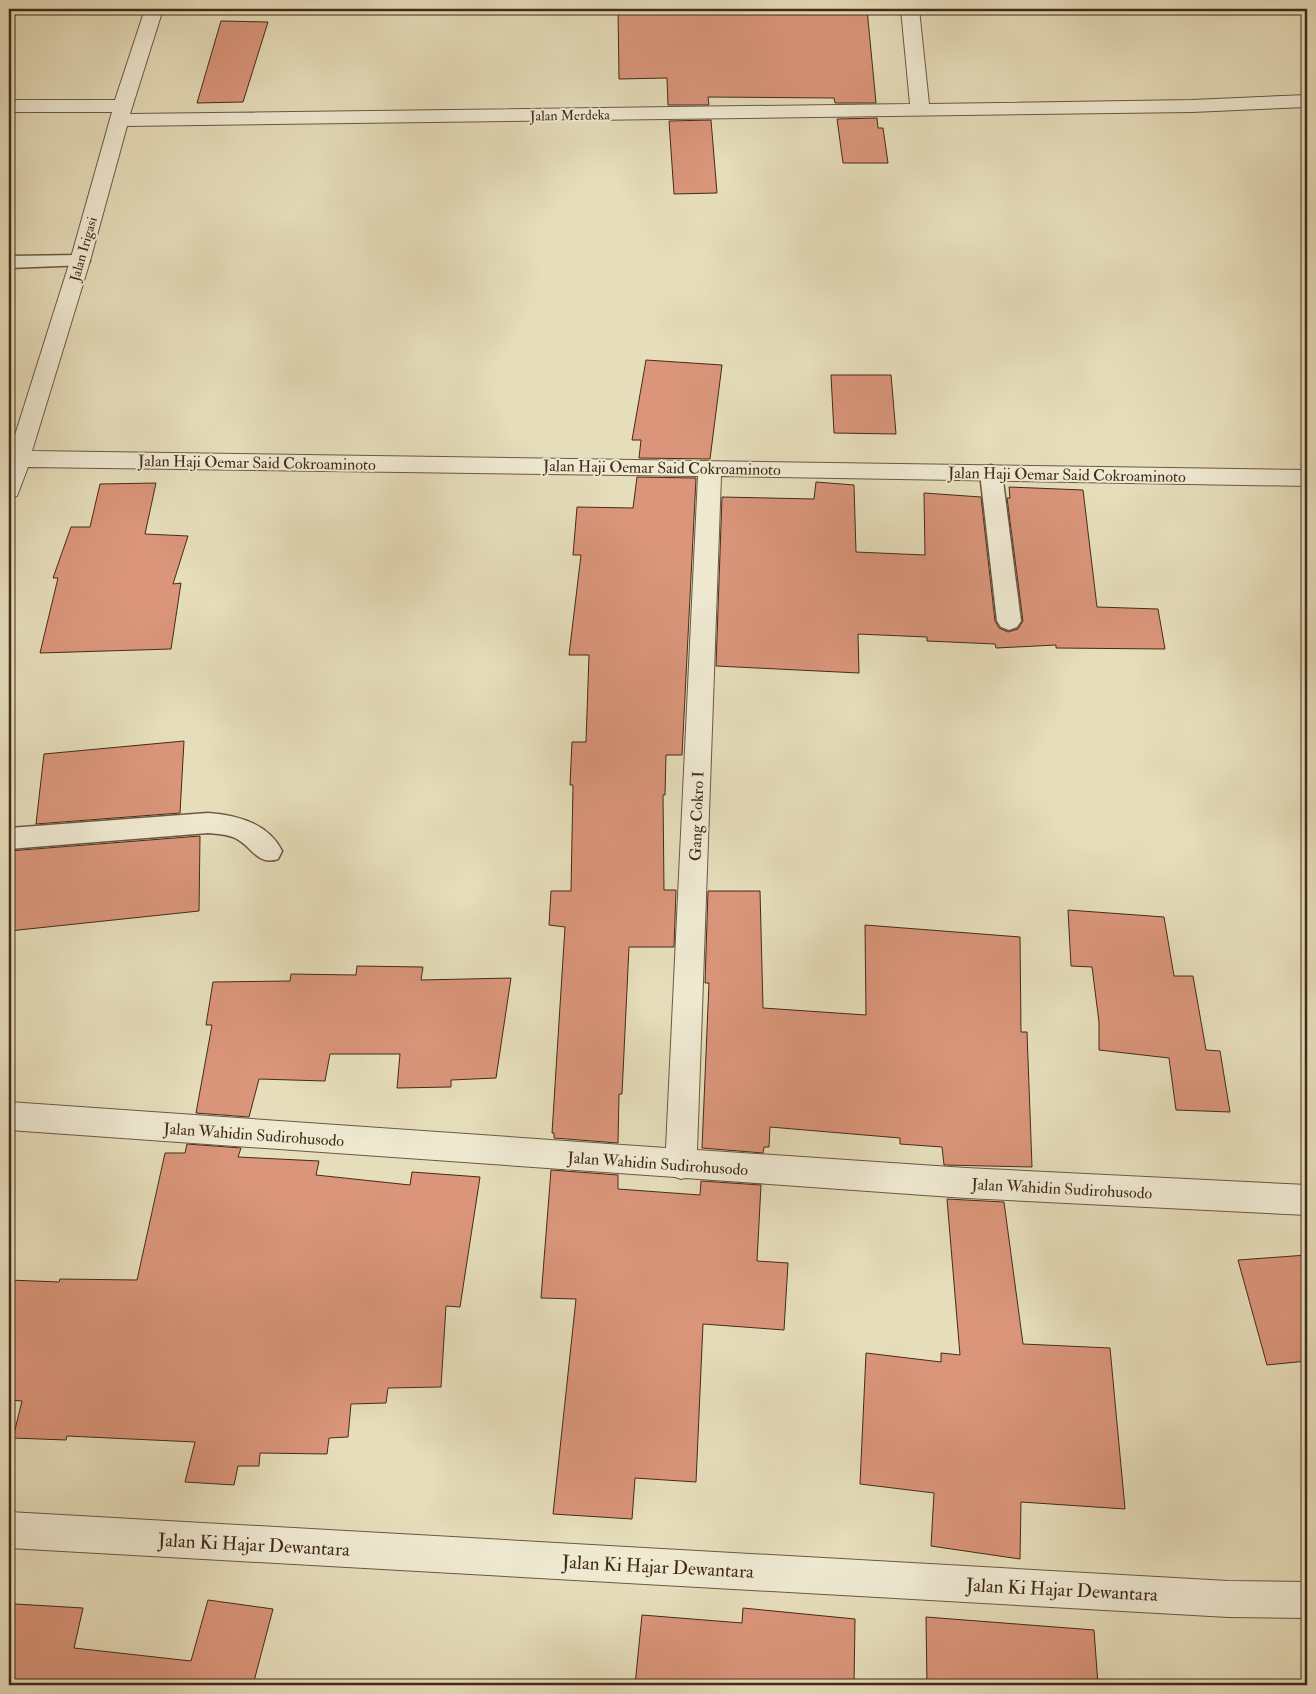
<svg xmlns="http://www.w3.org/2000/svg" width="1316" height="1694" font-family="'IM FELL Double Pica',serif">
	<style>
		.building { fill: #da957a; stroke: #432b19 }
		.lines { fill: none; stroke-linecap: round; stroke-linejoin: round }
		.service-casing { stroke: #6c5841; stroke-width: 3 }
		.minor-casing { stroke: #6c5841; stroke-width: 2 }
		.service { fill: #efe9d2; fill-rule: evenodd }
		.minor { fill: #efe9d2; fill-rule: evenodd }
		.labels { text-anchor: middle; stroke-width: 4; stroke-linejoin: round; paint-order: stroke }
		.far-street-label { font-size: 14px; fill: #432b19; stroke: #efe9d2 }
		.street-label { font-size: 16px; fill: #432b19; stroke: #efe9d2 }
		.near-street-label { font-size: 19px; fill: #432b19; stroke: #efe9d2 }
	</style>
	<rect width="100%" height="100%" fill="#e6ddba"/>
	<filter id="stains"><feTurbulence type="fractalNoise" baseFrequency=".004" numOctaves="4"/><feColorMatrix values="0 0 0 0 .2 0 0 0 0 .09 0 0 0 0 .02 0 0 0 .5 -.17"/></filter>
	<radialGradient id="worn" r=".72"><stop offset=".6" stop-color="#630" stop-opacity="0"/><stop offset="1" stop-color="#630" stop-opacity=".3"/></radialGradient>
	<g class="building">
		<polygon points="618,9 867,9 876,103 835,103 834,98 708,97 709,105 668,105 667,78 619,79"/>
		<polygon points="221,21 268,22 243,102 197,103"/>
		<polygon points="877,118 878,128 883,128 888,163 843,163 837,119"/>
		<polygon points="711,120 717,193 674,194 669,121"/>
		<polygon points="646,360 722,365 710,459 639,458 641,440 632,440"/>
		<polygon points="831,375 891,375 896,434 834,433"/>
		<polygon points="637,477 696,478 682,755 666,755 665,795 663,795 664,890 676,890 674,947 629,947 622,1094 619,1094 618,1143 554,1138 554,1133 552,1133 565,927 549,925 551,891 571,891 573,785 570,785 572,742 586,742 589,655 569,655 581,555 573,555 577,507 633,508"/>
		<polygon points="816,482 854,485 856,552 925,555 924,493 981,497 995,621 999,628 1008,632 1018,629 1023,621 1007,498 1010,498 1009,487 1083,490 1097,607 1158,609 1165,649 1056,648 1056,645 996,648 995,644 927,641 927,637 858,634 859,673 716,666 722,497 814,499"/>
		<polygon points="156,483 145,534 188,536 173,584 181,583 171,649 40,653 58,578 53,578 71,527 90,527 100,484"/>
		<polygon points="184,741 180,813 36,824 44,754"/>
		<polygon points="200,836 199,911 9,931 9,851"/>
		<polygon points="708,891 760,891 763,1008 866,1015 865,925 1020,937 1021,1032 1027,1032 1032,1167 944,1165 942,1147 900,1144 900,1138 770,1127 769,1147 764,1147 763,1153 702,1148 709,983 705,983"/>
		<polygon points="1068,910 1164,917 1174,976 1193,976 1206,1050 1220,1051 1230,1112 1176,1110 1169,1058 1099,1050 1099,1022 1092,967 1071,966"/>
		<polygon points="357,966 423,967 421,980 511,978 496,1078 451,1080 451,1087 397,1088 400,1054 330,1054 325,1081 259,1079 249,1117 196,1113 212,1025 206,1025 213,982 290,981 291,974 356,975"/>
		<polygon points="187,1144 241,1148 238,1157 319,1161 316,1175 410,1185 412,1172 480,1177 460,1307 446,1306 441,1387 388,1388 386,1403 351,1404 348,1437 329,1438 327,1454 260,1453 259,1466 238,1466 234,1485 185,1482 195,1442 67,1436 66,1440 13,1438 22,1401 9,1400 9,1280 59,1282 60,1279 137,1280 165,1153 185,1153"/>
		<polygon points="551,1170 618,1175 618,1189 700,1195 701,1181 761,1185 757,1261 788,1263 784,1330 703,1324 696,1482 635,1478 632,1519 553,1514 576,1299 541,1298"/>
		<polygon points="947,1199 1004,1202 1023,1344 1110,1348 1125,1509 1021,1502 1020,1559 931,1546 934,1493 860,1484 866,1353 941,1362 941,1353 960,1355"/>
		<polygon points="1307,1255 1307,1361 1267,1365 1238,1260"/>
		<polygon points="208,1600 273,1609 253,1685 9,1685 9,1629 15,1604 83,1608 74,1648 191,1661"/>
		<polygon points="743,1608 855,1619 854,1685 635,1685 642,1615 742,1623"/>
		<polygon points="926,1617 1094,1630 1098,1685 927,1685"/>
	</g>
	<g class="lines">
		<defs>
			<g id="service">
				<polygon points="80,255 87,257 90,261 87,265 9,268 9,256"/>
				<polygon points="991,465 999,468 1002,473 1021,621 1017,627 1009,630 1001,627 997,621 980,473 983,468"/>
				<path d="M208,813C237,815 268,823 282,851L278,859C257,866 252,846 235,838C227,834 217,834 208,833L9,849V828Z"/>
			</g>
			<g id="minor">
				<polygon points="145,9 163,9 130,114 910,104 901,9 919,9 929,104 1192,100 1307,95 1307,107 1192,112 127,126 90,261 32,451 1307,470 1307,486 721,476 697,1150 966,1168 1307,1185 1307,1215 966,1198 685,1178 681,1179 675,1177 9,1130 9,1102 666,1148 698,476 28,467 17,496 9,498 9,454 70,261 112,112 9,112 9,100 115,100"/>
				<polygon points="9,1512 1228,1581 1307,1582 1307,1618 1228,1617 9,1548"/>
			</g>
		</defs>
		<use href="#service" class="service-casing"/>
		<use href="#minor" class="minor-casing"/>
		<use href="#service" class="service"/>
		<use href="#minor" class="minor"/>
	</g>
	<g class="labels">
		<g class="far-street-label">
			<text transform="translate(570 115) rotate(-1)" y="5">Jalan Merdeka</text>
			<text transform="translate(83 249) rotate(-74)" y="5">Jalan Irigasi</text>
		</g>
		<g class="street-label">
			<text transform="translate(257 462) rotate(1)" y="6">Jalan Haji Oemar Said Cokroaminoto</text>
			<text transform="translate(662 467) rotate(1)" y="6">Jalan Haji Oemar Said Cokroaminoto</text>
			<text transform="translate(1067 474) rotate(1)" y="6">Jalan Haji Oemar Said Cokroaminoto</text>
			<text transform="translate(696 816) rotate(-88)" y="6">Gang Cokro I</text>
			<text transform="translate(254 1134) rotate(4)" y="6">Jalan Wahidin Sudirohusodo</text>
			<text transform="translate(658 1163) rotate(4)" y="6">Jalan Wahidin Sudirohusodo</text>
			<text transform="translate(1062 1188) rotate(3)" y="6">Jalan Wahidin Sudirohusodo</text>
		</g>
		<g class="near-street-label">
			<text transform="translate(254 1544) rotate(3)" y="7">Jalan Ki Hajar Dewantara</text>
			<text transform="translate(658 1566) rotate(3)" y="7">Jalan Ki Hajar Dewantara</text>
			<text transform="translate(1062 1589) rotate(3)" y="7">Jalan Ki Hajar Dewantara</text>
		</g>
	</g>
	<rect width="1316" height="1694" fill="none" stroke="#e6ddba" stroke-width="30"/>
	<rect x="10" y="10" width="1296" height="1674" fill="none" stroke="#432b19" stroke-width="2.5"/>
	<rect x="15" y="15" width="1286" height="1664" fill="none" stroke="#432b19"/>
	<rect width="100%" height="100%" filter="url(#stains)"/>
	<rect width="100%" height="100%" fill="url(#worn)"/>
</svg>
